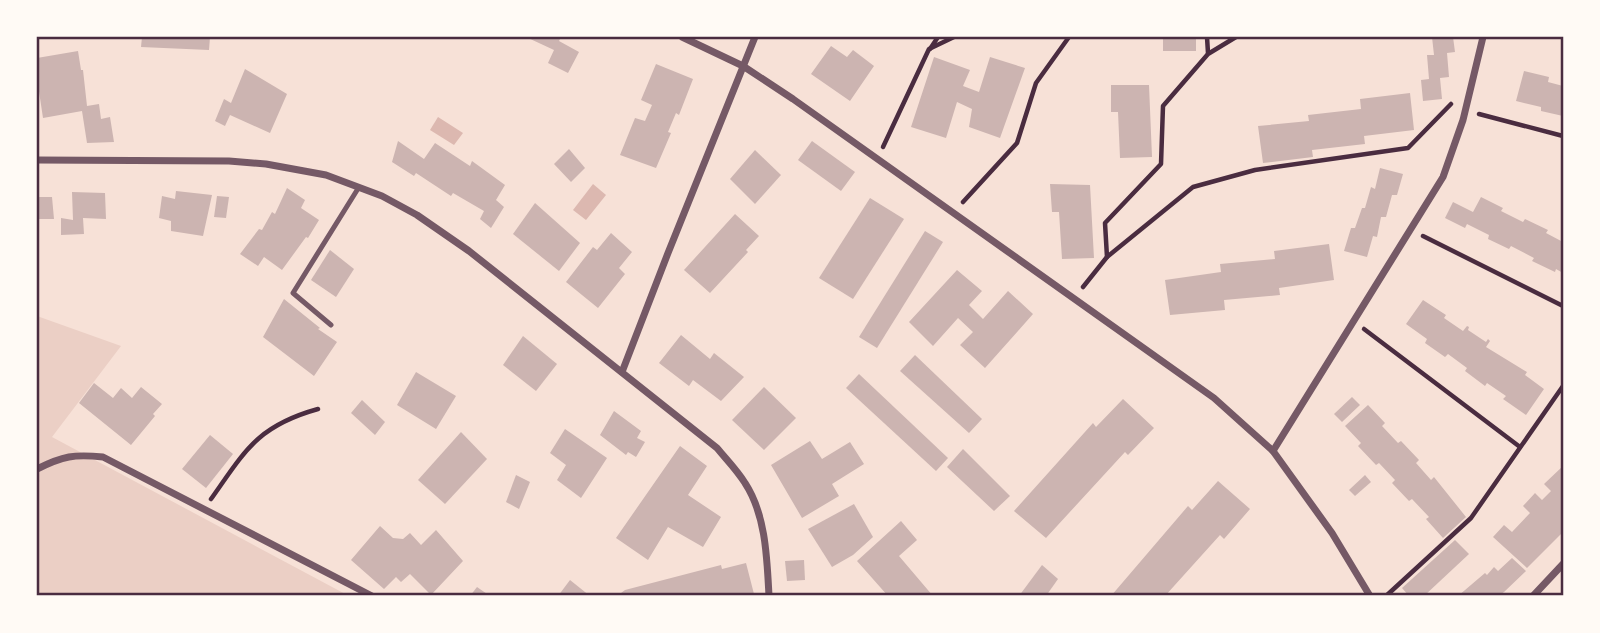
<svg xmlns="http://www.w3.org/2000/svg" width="1600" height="633" font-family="Arial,sans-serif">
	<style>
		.green { fill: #ebcfc5 }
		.water { fill: #dcb8b0 }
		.building { fill: #ccb4b1 }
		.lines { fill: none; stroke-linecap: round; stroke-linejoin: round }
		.path { stroke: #4a2c40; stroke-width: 4.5 }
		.service { stroke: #755966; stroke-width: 5 }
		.minor { stroke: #755966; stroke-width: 7 }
		.neatline { fill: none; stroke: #4a2c40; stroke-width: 2.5 }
	</style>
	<rect width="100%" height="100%" fill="#f7e1d7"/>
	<polygon class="green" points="37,316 121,346 52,437 349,596 37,596"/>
	<g class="water">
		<polygon points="438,117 463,133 454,145 430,130"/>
		<polygon points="593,184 606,195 586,220 573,210"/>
	</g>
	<g class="building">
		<polygon points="142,37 210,37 209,50 141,47"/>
		<polygon points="526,37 561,37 559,41 579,52 568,73 548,63 554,50"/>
		<rect x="1163" y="37" width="33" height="14"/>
		<polygon points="1432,37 1453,37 1455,52 1447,53 1449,77 1440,78 1442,99 1423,101 1421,80 1429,79 1427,55 1434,55"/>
		<polygon points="831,46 847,57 853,50 874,66 850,101 811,74"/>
		<polygon points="78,51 81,70 83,70 87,106 99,104 101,119 110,117 114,142 87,143 82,111 43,118 37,78 37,58"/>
		<polygon points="934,57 970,70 963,86 979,92 990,57 1025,68 1000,138 969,127 972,109 957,102 946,138 911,127"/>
		<polygon points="656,64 693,79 679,115 676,113 668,132 671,133 656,168 620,155 635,118 645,121 652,105 641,100"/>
		<polygon points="245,69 287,94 270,133 230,115 225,126 215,121 224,99 231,103"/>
		<polygon points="1524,71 1549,77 1548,82 1563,86 1563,116 1541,111 1541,107 1516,101"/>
		<polygon points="1111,85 1149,85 1152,157 1120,158 1118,112 1111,112"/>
		<polygon points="1410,93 1414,130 1364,136 1365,144 1312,150 1313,157 1263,163 1258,126 1309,121 1308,115 1361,109 1360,99"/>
		<polygon points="398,141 424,159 435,143 470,166 472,161 505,185 496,200 504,207 491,228 480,219 484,211 453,193 451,196 416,173 414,176 392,162"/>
		<polygon points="812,141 855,172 841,191 798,160"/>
		<polygon points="569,149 585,168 571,182 554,164"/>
		<polygon points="755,150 781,175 755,204 730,179"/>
		<polygon points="1380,168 1403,174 1397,195 1392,195 1386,217 1381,217 1377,237 1373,236 1367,257 1344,251 1351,228 1355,228 1362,208 1365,208 1371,187 1375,189"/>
		<polygon points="1050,184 1090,185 1094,258 1062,259 1059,212 1052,212"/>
		<polygon points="287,188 305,200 301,208 319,220 308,238 306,237 282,270 264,257 258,266 240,254 259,229 262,230 272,212 275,214"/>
		<polygon points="37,191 39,191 39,197 52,197 54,219 37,219"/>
		<polygon points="176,191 212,195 203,236 171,231 171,221 159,218 162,196 175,199"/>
		<polygon points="72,192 105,193 106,219 83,218 84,234 61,235 61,218 73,220"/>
		<polygon points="217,196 229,197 226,218 214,217"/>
		<polygon points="1481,197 1503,208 1501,211 1523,222 1525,219 1548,230 1546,233 1563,242 1563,273 1556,269 1555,272 1532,261 1534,258 1511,246 1509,249 1488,239 1489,235 1467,224 1465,228 1445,218 1453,202 1473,212"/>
		<polygon points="870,198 904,219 853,299 819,278"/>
		<polygon points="535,203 580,243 559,271 513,234"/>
		<polygon points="735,214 759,236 746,250 748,252 710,293 684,270"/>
		<polygon points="925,231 943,242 877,348 859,337"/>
		<polygon points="611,233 632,252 619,268 625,274 598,308 566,282 593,247 597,250"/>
		<polygon points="1329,244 1334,280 1279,288 1280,295 1224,300 1225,310 1170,315 1165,280 1221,272 1220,264 1275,259 1274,251"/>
		<polygon points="330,250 354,269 336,297 311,280"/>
		<polygon points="957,270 982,291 969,305 983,319 1008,291 1033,314 985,368 960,345 973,332 958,318 933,346 909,322"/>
		<polygon points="284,299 320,328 318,329 337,342 314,376 263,337"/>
		<polygon points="1423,300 1446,315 1444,318 1463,331 1467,326 1469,327 1468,330 1486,342 1488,339 1490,341 1486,347 1527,372 1525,375 1544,389 1526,415 1503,399 1506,396 1487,383 1485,386 1465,371 1467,368 1448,354 1445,357 1425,343 1427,339 1406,324"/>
		<polygon points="681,335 710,359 714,353 744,377 721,401 693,380 689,386 659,363"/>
		<polygon points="523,336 557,364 536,391 503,365"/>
		<polygon points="915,355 982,419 969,433 900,371"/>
		<polygon points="416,372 456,396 436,429 397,405"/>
		<polygon points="859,374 948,458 936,471 846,388"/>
		<polygon points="94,383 113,398 121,388 132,398 141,387 162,404 153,414 155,416 131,445 79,403"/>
		<polygon points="764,387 796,418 764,450 732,420"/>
		<polygon points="1352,397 1360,405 1342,422 1334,414"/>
		<polygon points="1123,399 1154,428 1128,455 1125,452 1046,538 1014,511 1093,423 1096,427"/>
		<polygon points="362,400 385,422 375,435 351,413"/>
		<polygon points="1368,405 1385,423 1382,426 1398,443 1401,441 1419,460 1416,463 1431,480 1434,477 1466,517 1443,538 1426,519 1429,517 1412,499 1409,501 1392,483 1395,480 1379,463 1376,465 1358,446 1361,443 1345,426"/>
		<polygon points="614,411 641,431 637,438 645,442 636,457 628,452 626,455 600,435"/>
		<polygon points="565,429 607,458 581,498 557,480 566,465 550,453"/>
		<polygon points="461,432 487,459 445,504 418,480"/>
		<polygon points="210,435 233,454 206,488 182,469"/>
		<polygon points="810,441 822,459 850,442 864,464 832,484 839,496 802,518 771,465"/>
		<polygon points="680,446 707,466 688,495 721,517 703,547 668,527 648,560 616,538"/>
		<polygon points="963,449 1010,496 994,511 947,467"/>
		<polygon points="1563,466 1563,532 1527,568 1493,537 1504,525 1512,532 1530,513 1523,506 1535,493 1542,500 1551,491 1544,484"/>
		<polygon points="516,475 530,482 519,509 506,502"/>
		<polygon points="1365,475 1371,482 1355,496 1349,490"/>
		<polygon points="1218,481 1250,509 1224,539 1220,535 1165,596 1111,596 1188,506 1192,510"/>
		<polygon points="854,504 873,537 853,555 832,567 808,529"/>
		<polygon points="901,521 917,540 899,556 933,596 888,596 857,561"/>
		<polygon points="380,526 393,538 403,539 410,533 421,545 436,530 463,561 431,595 410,574 401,582 396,577 384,589 351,560"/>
		<polygon points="1455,540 1469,554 1424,596 1409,596 1402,588"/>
		<polygon points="1512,558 1526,571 1504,592 1498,596 1458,596 1485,573 1487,575 1494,567 1498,571"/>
		<polygon points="804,560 805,580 787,581 785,561"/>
		<polygon points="746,563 754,594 748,596 617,596 625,590 721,565 722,569"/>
		<polygon points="1042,565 1058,579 1046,596 1019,596"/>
		<polygon points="570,580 590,596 558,596"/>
		<polygon points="477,587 490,596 470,596"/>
	</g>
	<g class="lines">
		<g class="path">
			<polyline points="1207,37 1208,53"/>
			<polyline points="930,49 938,37"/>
			<polyline points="1479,114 1563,136"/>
			<polyline points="883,147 929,49 954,37"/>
			<polyline points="963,202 1017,143 1036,83 1069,37"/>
			<polyline points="1423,236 1563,306"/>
			<polyline points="1107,257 1193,187 1255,170 1408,148 1451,104"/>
			<polyline points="1083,287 1107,257 1105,223 1161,164 1163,106 1208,54 1236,37"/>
			<polyline points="1364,329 1520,447"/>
			<path d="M211,499C245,451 257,426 318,409"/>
			<polyline points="1386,596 1471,518 1563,386"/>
		</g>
		<polyline class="service" points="331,325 293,293 359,187"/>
		<g class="minor">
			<polyline points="682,37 743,66 793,99 1214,398 1273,451 1332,533 1370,596"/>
			<path d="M37,160L229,161L266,164L326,175L382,196L417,215L469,251L717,448C726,459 737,470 745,483C766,515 767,559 769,596"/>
			<polyline points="622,372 668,253 755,37"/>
			<polyline points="1273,451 1443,177 1463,120 1483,37"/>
			<path d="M37,469C63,456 74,454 103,457L372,596"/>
			<polyline points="1533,596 1563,564"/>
		</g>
	</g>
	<rect width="1600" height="633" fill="none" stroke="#fffaf5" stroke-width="77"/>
	<rect x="38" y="38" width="1524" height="556" class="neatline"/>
</svg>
